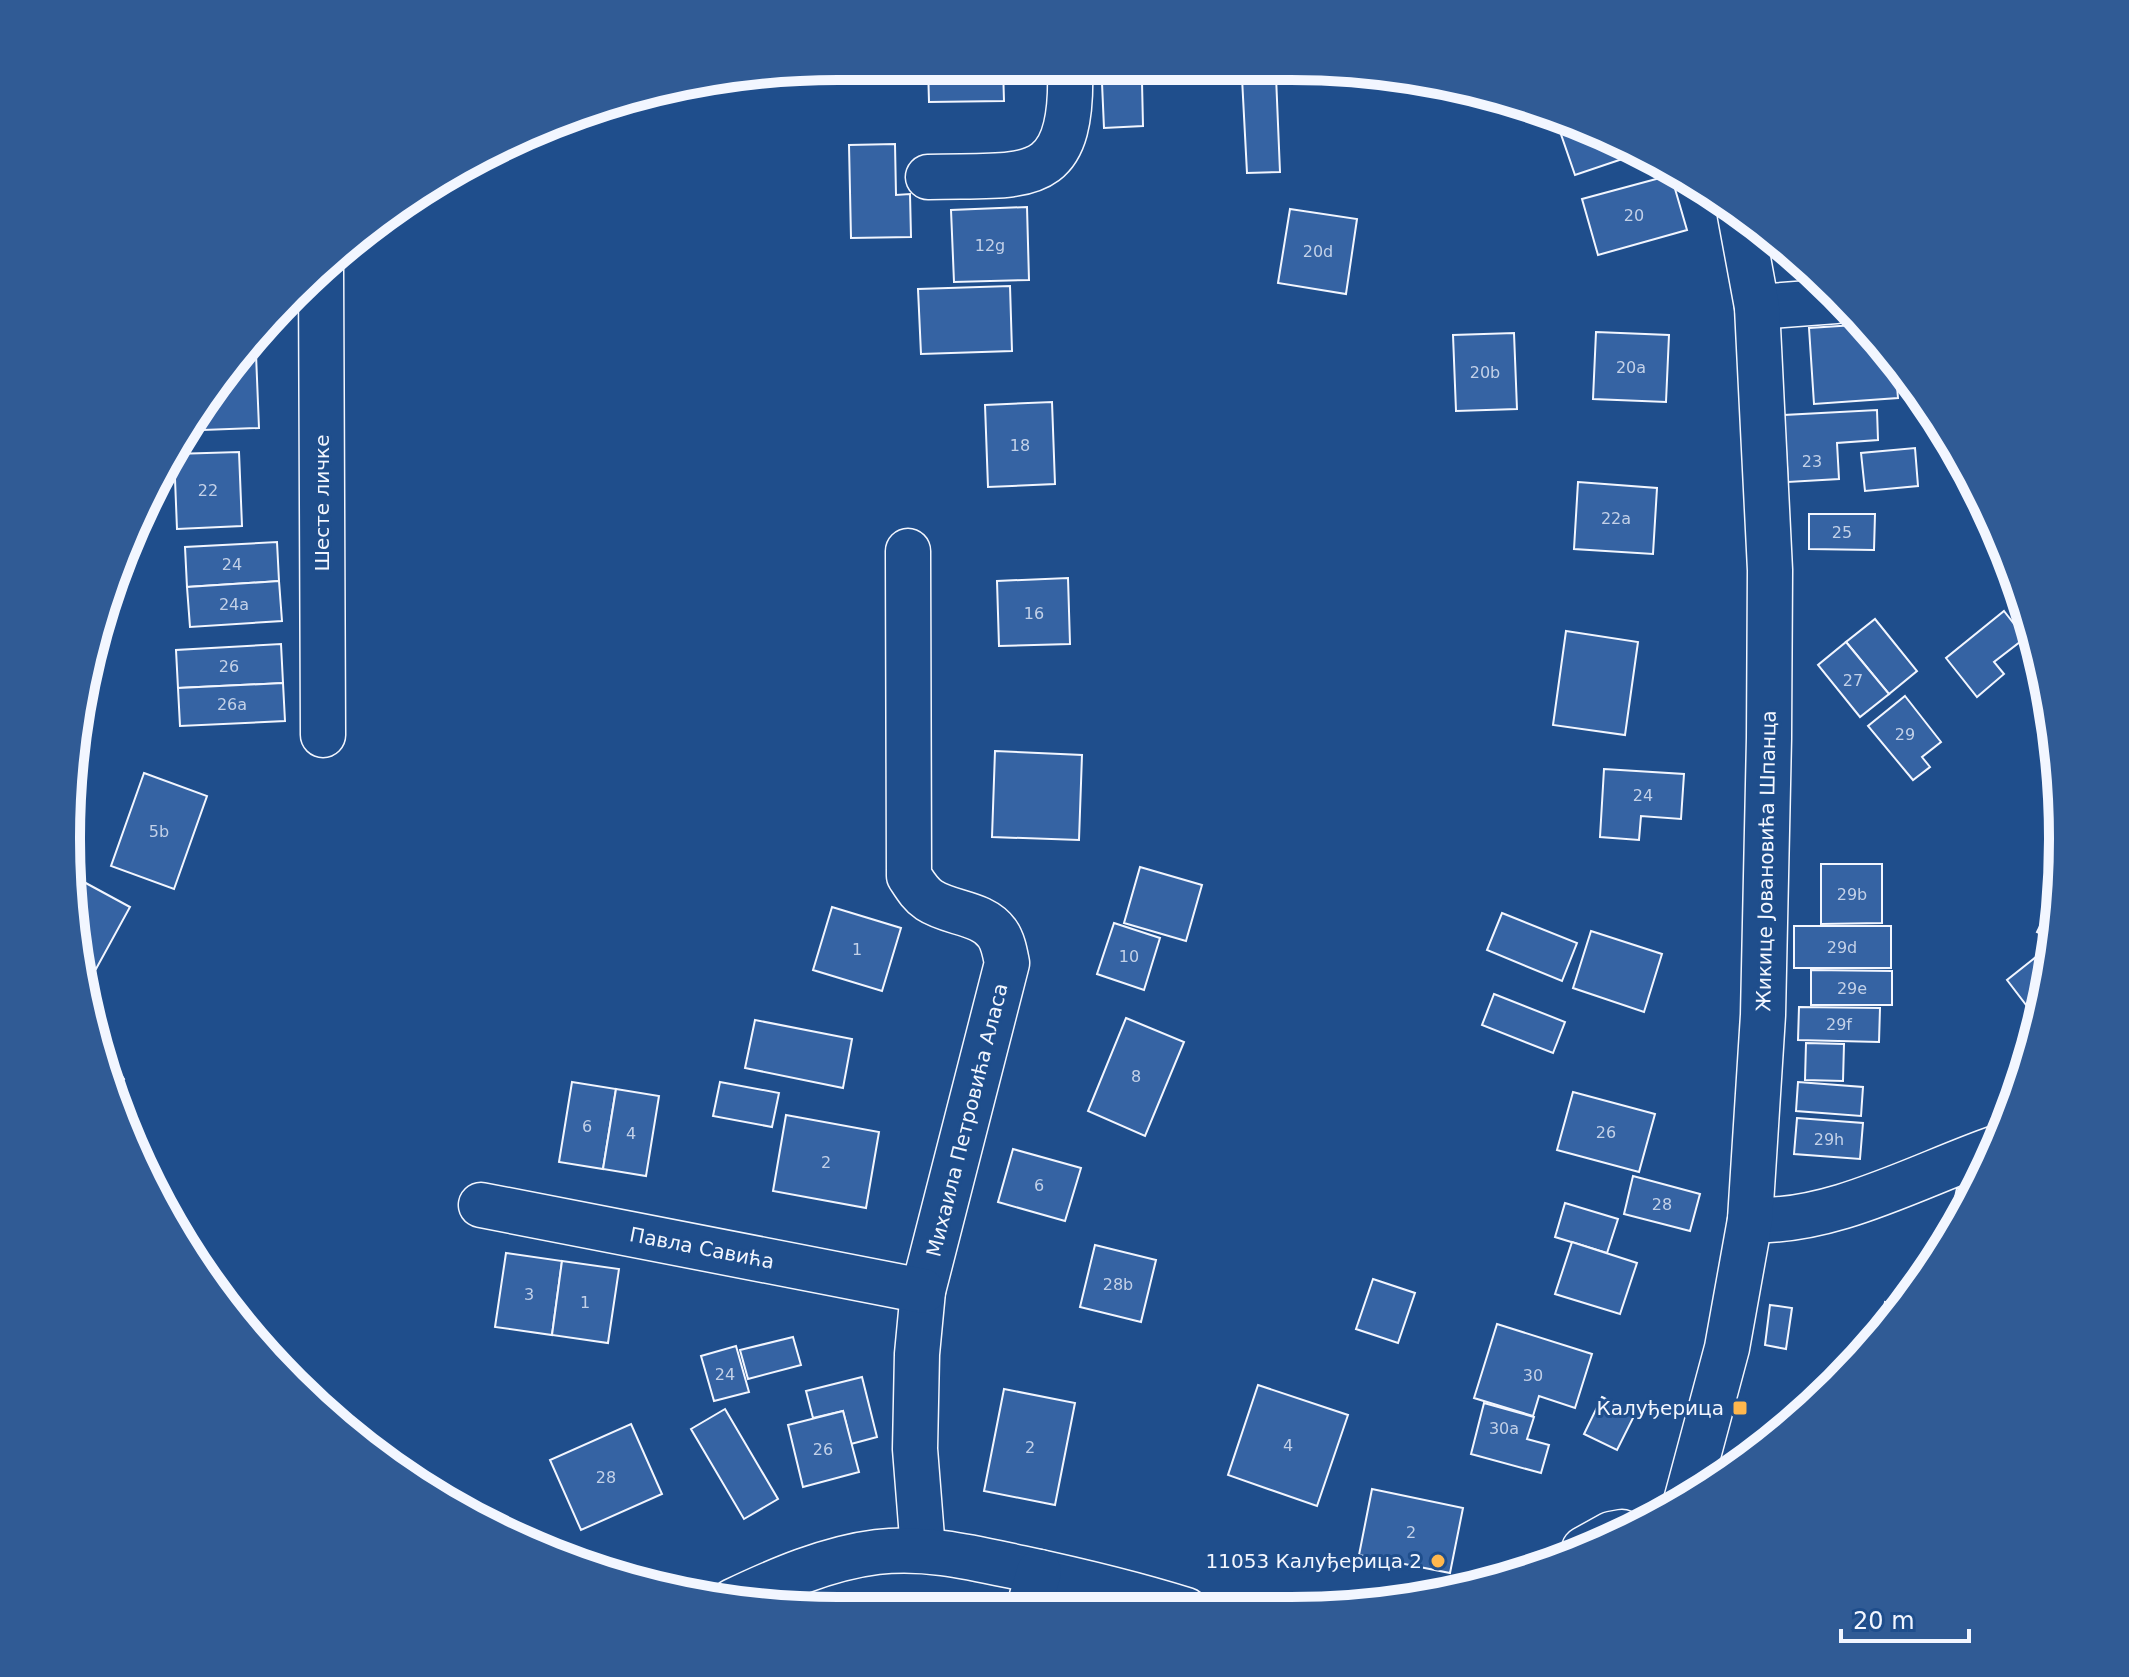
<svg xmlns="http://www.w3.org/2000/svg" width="2129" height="1677" font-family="'DejaVu Sans',sans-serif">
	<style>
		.building { fill: #3563a3; stroke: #f2f6ff; stroke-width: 2 }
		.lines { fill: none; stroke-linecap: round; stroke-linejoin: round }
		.minor-casing { stroke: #f2f6ff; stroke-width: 47 }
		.minor { stroke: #1f4e8c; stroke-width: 44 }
		.poi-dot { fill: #ffb74d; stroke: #1f4e8c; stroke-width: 3 }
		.labels { text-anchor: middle; stroke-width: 6; stroke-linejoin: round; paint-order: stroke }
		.number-label { font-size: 16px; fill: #c3d1e8 }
		.street-label { font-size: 20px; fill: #f2f6ff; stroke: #1f4e8c }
		.poi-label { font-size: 20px; fill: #f2f6ff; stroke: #1f4e8c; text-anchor: end }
		.rim { fill: none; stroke: #f2f6ff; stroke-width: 10 }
	</style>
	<rect width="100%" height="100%" fill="#1f4e8c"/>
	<g class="building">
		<polygon points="928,66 1003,67 1004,101 929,102"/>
		<polygon points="807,70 808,75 749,80 749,78"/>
		<polygon points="1276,76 1280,172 1247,173 1242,78"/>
		<polygon points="1142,82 1143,126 1104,128 1102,83"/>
		<polygon points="1554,114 1640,153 1575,175"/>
		<polygon points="895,144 896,195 910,194 911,237 851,238 849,145"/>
		<polygon points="1671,175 1687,230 1598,255 1582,199"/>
		<polygon points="1027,207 1029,280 954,282 951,210"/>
		<polygon points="1290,209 1357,219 1346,294 1278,283"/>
		<polygon points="1010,286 1012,351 921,354 918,289"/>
		<polygon points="1855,325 1896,375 1898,398 1814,404 1809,328"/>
		<polygon points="1596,332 1669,335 1666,402 1593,399"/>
		<polygon points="1514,333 1517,409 1456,411 1453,335"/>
		<polygon points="256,354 259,428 203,430 203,409 244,355"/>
		<polygon points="1052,402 1055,484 988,487 985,405"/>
		<polygon points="1877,410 1878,440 1837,443 1839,479 1788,482 1784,415"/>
		<polygon points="1915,448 1918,486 1865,491 1861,453"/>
		<polygon points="239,452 242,526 177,529 174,454"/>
		<polygon points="1578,482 1657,488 1653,554 1574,549"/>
		<polygon points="1809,514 1875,514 1874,550 1809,549"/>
		<polygon points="277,542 279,581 187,587 185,547"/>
		<polygon points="1068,578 1070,644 999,646 997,581"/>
		<polygon points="279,581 282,621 190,627 187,587"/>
		<polygon points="2004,611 2025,638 1994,662 2004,674 1977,697 1946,658"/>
		<polygon points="1875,619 1917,671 1889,694 1846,642"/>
		<polygon points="1566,631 1638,642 1625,735 1553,725"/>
		<polygon points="1846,642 1889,694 1860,717 1818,665"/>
		<polygon points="281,644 283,683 178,688 176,650"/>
		<polygon points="283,683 285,721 180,726 178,688"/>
		<polygon points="1905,696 1941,742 1922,757 1930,767 1913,780 1868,726"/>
		<polygon points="995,751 1082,755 1079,840 992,837"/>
		<polygon points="1604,769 1684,774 1681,819 1641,816 1639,840 1600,837"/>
		<polygon points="144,773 207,796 174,889 111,866"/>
		<polygon points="1821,864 1882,864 1882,923 1821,924"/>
		<polygon points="1140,867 1202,885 1186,941 1124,923"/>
		<polygon points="71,875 130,907 96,969 82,962"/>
		<polygon points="2053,900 2059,903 2053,940 2037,932"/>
		<polygon points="832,907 901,928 882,991 813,970"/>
		<polygon points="1502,913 1577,943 1562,981 1487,950"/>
		<polygon points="1114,923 1160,938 1144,990 1097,974"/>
		<rect x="1794" y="926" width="97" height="42"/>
		<polygon points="1591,931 1662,954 1644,1012 1573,988"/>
		<polygon points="2051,945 2052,946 2039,1022 2007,980"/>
		<polygon points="1811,970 1892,971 1892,1005 1811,1005"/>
		<polygon points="1494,994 1565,1022 1553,1053 1482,1025"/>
		<polygon points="1799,1007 1880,1008 1879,1042 1798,1040"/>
		<polygon points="1126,1018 1184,1042 1145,1136 1088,1111"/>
		<polygon points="755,1020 852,1039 843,1088 745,1068"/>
		<polygon points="96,1038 124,1079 113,1087 93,1040"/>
		<polygon points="1806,1043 1844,1044 1843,1081 1805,1080"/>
		<polygon points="572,1082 616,1089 603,1169 559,1162"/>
		<polygon points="720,1082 779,1093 772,1127 713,1116"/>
		<polygon points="1798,1082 1863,1087 1861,1116 1796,1111"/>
		<polygon points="616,1089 659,1096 646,1176 603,1169"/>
		<polygon points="1573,1092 1655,1114 1639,1172 1557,1150"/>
		<polygon points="786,1115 879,1132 866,1208 773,1191"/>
		<polygon points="1797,1118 1863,1123 1860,1159 1794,1154"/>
		<polygon points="1013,1149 1081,1168 1065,1221 998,1202"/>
		<polygon points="1633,1176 1700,1194 1690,1231 1624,1214"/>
		<polygon points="1957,1188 1976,1192 1948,1237 1947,1237"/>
		<polygon points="1565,1203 1618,1219 1607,1253 1555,1237"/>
		<polygon points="1572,1242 1637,1263 1620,1314 1555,1294"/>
		<polygon points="1095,1245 1156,1260 1141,1322 1080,1307"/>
		<polygon points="506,1253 562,1261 552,1335 495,1327"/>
		<polygon points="562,1261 619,1269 608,1343 552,1335"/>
		<polygon points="1373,1279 1415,1293 1398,1343 1356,1329"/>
		<polygon points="1885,1302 1905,1306 1879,1335"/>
		<polygon points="1770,1305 1792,1308 1786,1349 1765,1345"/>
		<polygon points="1497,1324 1592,1354 1575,1408 1539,1396 1533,1416 1474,1398"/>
		<polygon points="793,1337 801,1365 748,1379 740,1350"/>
		<polygon points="736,1346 749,1392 714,1401 701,1356"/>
		<polygon points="862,1377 877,1437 851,1444 843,1411 813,1418 806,1391"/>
		<polygon points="1258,1385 1348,1415 1317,1506 1228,1475"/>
		<polygon points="1004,1389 1075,1403 1055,1505 984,1491"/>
		<polygon points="1602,1397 1635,1414 1617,1450 1584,1434"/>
		<polygon points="1484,1403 1534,1417 1527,1439 1549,1445 1541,1473 1471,1454"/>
		<polygon points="725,1409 778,1499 744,1519 691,1429"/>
		<polygon points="843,1411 859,1472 803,1487 788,1425"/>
		<polygon points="631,1424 662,1494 581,1530 550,1460"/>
		<polygon points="1372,1489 1463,1508 1450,1573 1359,1555"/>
	</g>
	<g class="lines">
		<defs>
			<g id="minor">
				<path d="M928,177C1027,174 1074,190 1070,67"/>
				<polyline points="321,270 323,735"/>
				<polyline points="1757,307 1836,301"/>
				<path d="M908,551L909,876C915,885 920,894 929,900C950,914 982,912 997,933C1003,941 1005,953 1007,963L923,1291L917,1354L915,1449L923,1550"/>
				<polyline points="481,1205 923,1291"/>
				<path d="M1750,1220C1832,1224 1919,1175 1996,1148"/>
				<polyline points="1686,1501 1727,1348 1750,1220 1763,1015 1769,738 1770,570 1757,307 1740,215"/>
				<polyline points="1584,1549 1611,1534 1622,1532"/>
				<path d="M733,1601C777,1580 828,1558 877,1552C926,1546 974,1558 1021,1568C1077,1580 1132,1593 1186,1610"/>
				<polyline points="1028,1610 1039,1572"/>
			</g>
		</defs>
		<use href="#minor" class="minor-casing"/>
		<use href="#minor" class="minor"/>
	</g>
	<g class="poi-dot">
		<rect x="1732" y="1400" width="16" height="16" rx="4"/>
		<circle cx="1438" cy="1561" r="8"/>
	</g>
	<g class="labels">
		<g class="number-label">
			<text x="1634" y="221">20</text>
			<text x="990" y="251">12g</text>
			<text x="1318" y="257">20d</text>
			<text x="1631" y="373">20a</text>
			<text x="1485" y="378">20b</text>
			<text x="1020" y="451">18</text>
			<text x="1812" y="467">23</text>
			<text x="208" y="496">22</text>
			<text x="1616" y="524">22a</text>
			<text x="1842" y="538">25</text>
			<text x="232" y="570">24</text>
			<text x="234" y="610">24a</text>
			<text x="1034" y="619">16</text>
			<text x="229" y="672">26</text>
			<text x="1853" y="686">27</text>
			<text x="232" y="710">26a</text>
			<text x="1905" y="740">29</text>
			<text x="1643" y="801">24</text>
			<text x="159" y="837">5b</text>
			<text x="1852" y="900">29b</text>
			<text x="1842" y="953">29d</text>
			<text x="857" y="955">1</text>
			<text x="1129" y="962">10</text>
			<text x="1852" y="994">29e</text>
			<text x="1839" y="1030">29f</text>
			<text x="1136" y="1082">8</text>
			<text x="587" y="1132">6</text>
			<text x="1606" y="1138">26</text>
			<text x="631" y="1139">4</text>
			<text x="1829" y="1145">29h</text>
			<text x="826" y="1168">2</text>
			<text x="1039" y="1191">6</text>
			<text x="1662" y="1210">28</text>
			<text x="1118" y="1290">28b</text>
			<text x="529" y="1300">3</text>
			<text x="585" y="1308">1</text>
			<text x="725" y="1380">24</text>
			<text x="1533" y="1381">30</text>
			<text x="1504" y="1434">30a</text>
			<text x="1288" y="1451">4</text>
			<text x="1030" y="1453">2</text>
			<text x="823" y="1455">26</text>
			<text x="606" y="1483">28</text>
			<text x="1411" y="1538">2</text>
		</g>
		<g class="street-label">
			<text transform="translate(322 503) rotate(-90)" y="7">Шесте личке</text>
			<text transform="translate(1766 861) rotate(-89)" y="7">Жикице Јовановића Шпанца</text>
			<text transform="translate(967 1120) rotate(-76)" y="7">Михаила Петровића Аласа</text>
			<text transform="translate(702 1248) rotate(11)" y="7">Павла Савића</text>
		</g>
		<g class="poi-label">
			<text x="1724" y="1415">Калуђерица</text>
			<text x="1422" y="1568">11053 Калуђерица 2</text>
		</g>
	</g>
	<path d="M0 0H2129V1677H0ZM838 80H1291A758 758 0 0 1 2049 838V839A758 758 0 0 1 1291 1597H838A758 758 0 0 1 80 839V838A758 758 0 0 1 838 80Z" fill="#305b95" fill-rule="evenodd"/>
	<path class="rim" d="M838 80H1291A758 758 0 0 1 2049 838V839A758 758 0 0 1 1291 1597H838A758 758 0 0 1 80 839V838A758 758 0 0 1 838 80Z"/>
	<path d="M1841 1629v12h128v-12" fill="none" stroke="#f2f6ff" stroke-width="4"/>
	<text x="1853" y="1629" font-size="24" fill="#f2f6ff" stroke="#1f4e8c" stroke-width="6" paint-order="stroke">20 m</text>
</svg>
